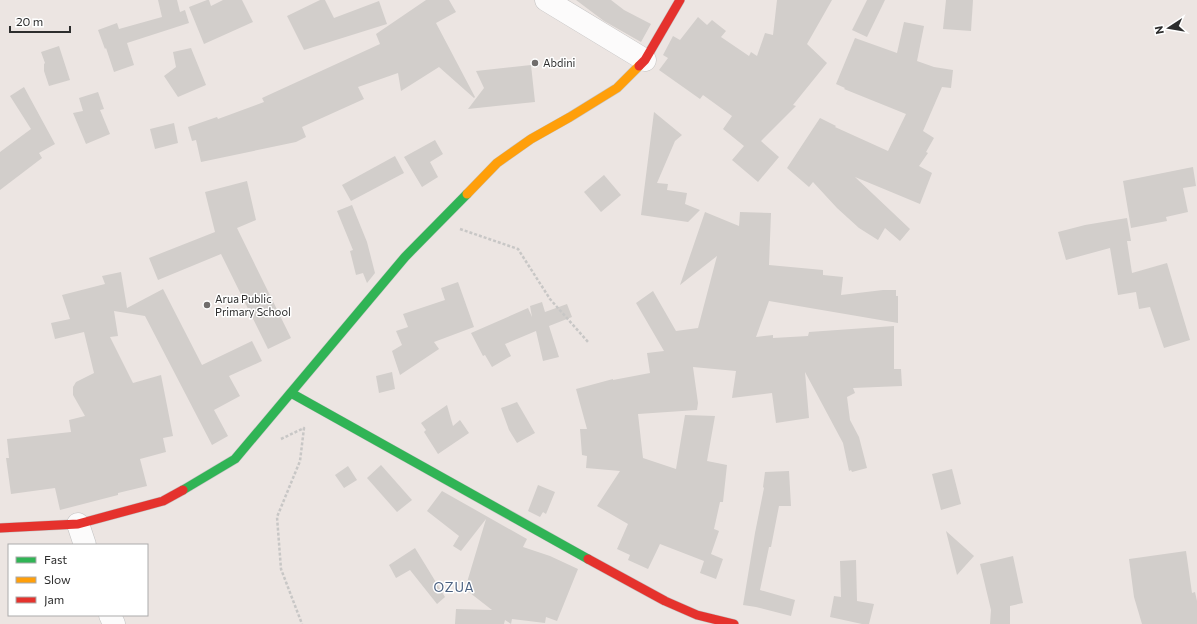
<svg xmlns="http://www.w3.org/2000/svg" width="1197" height="624" font-family="Commissioner,sans-serif">
	<style>
		.building { fill: #d2cecb }
		.lines { fill: none; stroke-linecap: round; stroke-linejoin: round }
		.street-casing { stroke: #c3c2c2; stroke-width: 23 }
		.fast-casing { stroke: #c3c2c2; stroke-width: 10 }
		.slow-casing { stroke: #c3c2c2; stroke-width: 10 }
		.jam-casing { stroke: #c3c2c2; stroke-width: 10 }
		.path { stroke: #c8c7c6; stroke-width: 2.5; stroke-dasharray: 3 2; stroke-linecap: butt }
		.street { stroke: #fcfbfb; stroke-width: 22 }
		.fast { stroke: #30b455; stroke-width: 9 }
		.slow { stroke: #ff9f0a; stroke-width: 9 }
		.jam { stroke: #e5322d; stroke-width: 9 }
		.poi-dot { fill: #706d6c; stroke: #fff; stroke-width: 1.5 }
		.labels { text-anchor: middle; stroke-width: 3; stroke-linejoin: round; paint-order: stroke }
		.poi-label { font-size: 11px; fill: #2d2d2d; stroke: #fff; text-anchor: start }
		.quarter-label { font-size: 13px; letter-spacing: 1px; fill: #4a6080; stroke: #fff }
	</style>
	<rect width="100%" height="100%" fill="#ece5e2"/>
	<g class="building">
		<polygon points="158,0 177,0 180,12 185,10 189,23 127,43 134,65 114,72 106,48 105,49 98,30 117,23 119,29 162,17"/>
		<polygon points="207,0 209,0 211,6 223,0 242,0 253,22 204,44 189,7"/>
		<polygon points="320,0 325,0 334,18 379,1 387,24 304,50 287,16"/>
		<polygon points="426,0 449,0 456,12 436,23 475,97 474,98 439,67 401,91 398,73 358,87 364,99 302,127 306,137 296,142 201,162 196,140 192,141 188,127 217,117 218,119 264,102 262,98 380,44 376,34"/>
		<polygon points="576,0 611,0 624,10 651,24 641,42 604,21"/>
		<polygon points="777,0 832,0 807,44 827,63 793,105 796,106 761,141 779,157 758,182 732,160 744,146 723,129 732,116 703,95 700,99 659,70 668,58 663,55 673,36 680,40 698,17 707,25 712,20 726,31 721,37 749,56 751,52 757,56 765,33 773,35"/>
		<polygon points="867,0 885,0 867,37 852,30"/>
		<polygon points="946,0 973,0 971,31 943,29"/>
		<polygon points="904,22 924,26 917,61 934,67 953,70 951,88 942,87 923,131 934,138 926,152 928,153 919,166 932,173 920,204 855,177 910,229 900,241 885,228 878,240 859,228 837,208 813,182 809,187 787,168 820,118 836,126 835,127 888,151 906,114 844,89 845,88 836,84 855,38 897,53"/>
		<polygon points="59,46 70,80 49,86 44,71 44,64 45,63 41,52"/>
		<polygon points="191,48 206,85 178,97 164,76 176,67 173,52"/>
		<polygon points="531,65 535,102 468,109 484,88 476,71"/>
		<polygon points="24,87 55,144 39,153 42,158 0,190 0,152 31,129 10,96"/>
		<polygon points="98,92 104,109 100,110 110,134 86,144 73,113 83,111 79,98"/>
		<polygon points="654,112 682,135 675,141 657,183 668,184 667,190 687,193 685,204 700,210 688,222 641,215"/>
		<polygon points="174,123 178,143 155,149 150,129"/>
		<polygon points="435,140 443,154 430,162 438,177 422,187 404,157"/>
		<polygon points="395,156 404,173 351,201 342,185"/>
		<polygon points="1193,167 1196,186 1183,188 1188,212 1166,217 1167,221 1131,228 1123,181"/>
		<polygon points="604,175 621,195 601,212 584,192"/>
		<polygon points="247,181 256,220 237,228 291,338 268,349 221,254 158,280 149,258 215,232 205,192"/>
		<polygon points="352,205 367,242 375,273 367,283 363,273 356,275 350,251 353,250 337,211"/>
		<polygon points="705,212 739,226 740,212 771,213 769,265 823,270 823,275 843,277 841,295 883,290 896,290 896,296 898,296 898,323 769,301 756,337 773,335 773,338 808,336 809,332 894,326 894,369 901,369 902,386 853,388 855,393 847,397 850,420 859,437 867,468 852,472 851,470 849,471 843,443 805,372 809,418 776,423 772,393 732,398 736,371 693,367 698,403 697,410 638,414 643,458 676,469 685,415 715,416 707,461 727,465 723,502 720,502 714,529 719,531 711,554 723,559 716,579 700,573 704,561 660,544 648,569 628,560 630,555 617,549 628,524 597,506 620,471 586,468 587,456 582,455 580,429 587,429 576,389 613,379 613,380 650,373 647,353 664,351 636,303 653,291 676,331 698,328 717,256 680,285"/>
		<polygon points="1127,218 1131,241 1127,241 1132,273 1167,263 1180,307 1190,340 1164,348 1150,307 1139,309 1136,292 1118,295 1110,248 1066,260 1058,232 1085,225"/>
		<polygon points="121,272 127,308 163,289 202,365 252,341 262,361 229,376 240,396 214,410 228,436 212,445 145,316 114,311 118,336 110,337 133,383 161,375 173,436 163,438 166,452 140,459 147,486 118,493 118,495 60,510 55,488 11,494 6,458 9,458 7,439 71,432 69,420 85,416 73,395 73,387 76,382 94,373 84,332 55,339 51,323 70,319 62,295 105,284 102,276"/>
		<polygon points="458,282 474,327 434,342 439,349 400,375 392,351 402,345 396,331 408,327 403,314 445,300 441,288"/>
		<polygon points="542,302 545,312 567,304 572,317 549,326 559,357 543,361 536,331 505,344 511,356 492,367 485,355 483,356 471,333 528,308 532,317 530,306"/>
		<polygon points="392,372 395,389 379,393 376,376"/>
		<polygon points="517,402 535,433 517,443 509,430 501,408"/>
		<polygon points="447,405 453,426 460,420 469,433 438,454 424,432 426,430 421,423"/>
		<polygon points="381,465 412,500 397,512 367,478"/>
		<polygon points="348,466 357,480 344,488 335,475"/>
		<polygon points="952,469 961,504 941,510 932,474"/>
		<polygon points="789,471 791,506 779,506 771,547 769,547 760,590 795,600 791,616 756,607 743,605 755,533 764,488 763,487 765,472"/>
		<polygon points="538,485 555,492 546,514 543,512 540,517 528,511"/>
		<polygon points="442,491 527,539 523,547 550,556 578,569 557,621 546,617 545,623 512,619 511,624 505,620 504,624 455,624 456,609 492,610 465,589 486,519 461,551 453,546 459,536 427,511"/>
		<polygon points="946,531 974,556 957,575"/>
		<polygon points="415,548 445,597 437,604 410,570 396,578 389,565"/>
		<polygon points="1186,551 1192,593 1195,592 1197,601 1197,624 1142,624 1134,597 1129,559"/>
		<polygon points="1013,556 1023,603 1010,606 1010,624 990,624 991,610 980,564"/>
		<polygon points="856,560 857,601 874,604 869,624 862,624 830,617 834,596 841,597 840,561"/>
	</g>
	<g class="lines">
		<defs>
			<g id="street">
				<polyline points="546,0 645,60"/>
				<polyline points="78,524 85,545"/>
				<polyline points="110,615 114,624"/>
			</g>
			<g id="fast">
				<polyline points="291,393 588,559"/>
				<polyline points="183,490 235,459 405,257 467,194"/>
			</g>
			<polyline id="slow" points="467,194 497,163 531,139 570,117 617,88 639,66"/>
			<g id="jam">
				<polyline points="639,66 645,60 680,0"/>
				<polyline points="0,528 78,524 163,501 183,490"/>
				<polyline points="588,559 665,601 697,615 734,624"/>
			</g>
		</defs>
		<use href="#street" class="street-casing"/>
		<use href="#fast" class="fast-casing"/>
		<use href="#slow" class="slow-casing"/>
		<use href="#jam" class="jam-casing"/>
		<g class="path">
			<polyline points="460,229 518,249 550,299 588,342"/>
			<polyline points="281,439 304,428 300,461 277,517 281,569 302,624"/>
		</g>
		<use href="#street" class="street"/>
		<use href="#fast" class="fast"/>
		<use href="#slow" class="slow"/>
		<use href="#jam" class="jam"/>
	</g>
	<g class="poi-dot">
		<circle cx="535" cy="63" r="4"/>
		<circle cx="207" cy="305" r="4"/>
	</g>
	<g class="labels">
		<g class="poi-label">
			<text x="543" y="67">Abdini</text>
			<text x="215" y="303">Arua Public<tspan x="215" dy="13">Primary School</tspan></text>
		</g>
		<g class="quarter-label">
			<text x="454" y="592">OZUA</text>
		</g>
	</g>
	<rect x="8" y="544" width="140" height="72" fill="#ffffff" stroke="#ababab"/>
	<rect x="16" y="557" width="20" height="6" fill="#30b455" stroke="#ababab"/>
	<text x="44" y="564" font-size="12" fill="#2d2d2d">Fast</text>
	<rect x="16" y="577" width="20" height="6" fill="#ff9f0a" stroke="#ababab"/>
	<text x="44" y="584" font-size="12" fill="#2d2d2d">Slow</text>
	<rect x="16" y="597" width="20" height="6" fill="#e5322d" stroke="#ababab"/>
	<text x="44" y="604" font-size="12" fill="#2d2d2d">Jam</text>
	<g transform="translate(1169 28) rotate(258)" stroke="#ffffff" stroke-width="3" paint-order="stroke">
	<path d="M0-3L7 15L0 10L-7 15Z" fill="#2d2d2d"/>
	<text y="-6" font-size="11" font-weight="bold" text-anchor="middle" fill="#2d2d2d">N</text>
	</g>
	<path d="M10 26v6h60v-6" fill="none" stroke="#2d2d2d" stroke-width="2"/>
	<text x="16" y="26" font-size="12" fill="#2d2d2d" stroke="#ffffff" stroke-width="3" paint-order="stroke">20 m</text>
</svg>
